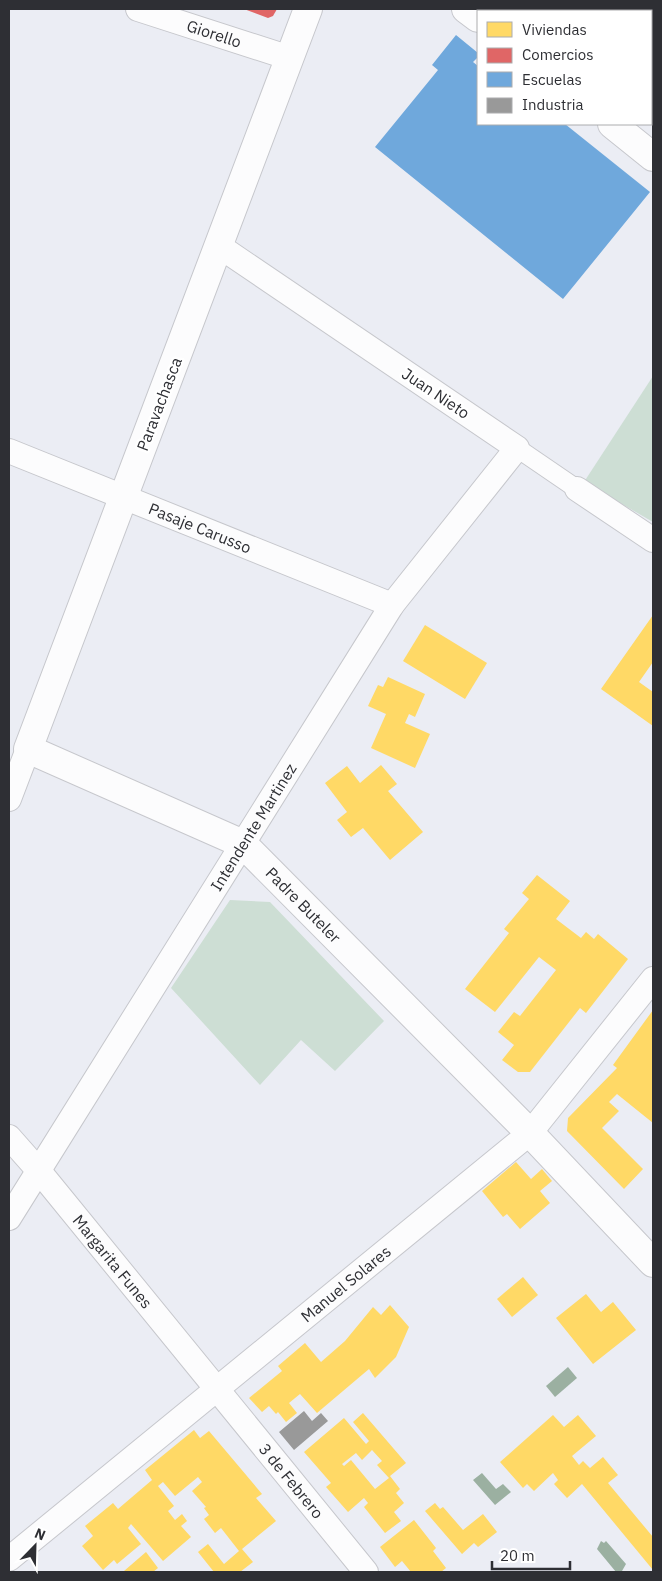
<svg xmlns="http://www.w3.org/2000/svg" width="662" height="1581" font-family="'IBM Plex Sans',sans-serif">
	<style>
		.green { fill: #cdded4 }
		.water { fill: #9bb0a1 }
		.homes { fill: #ffd966; fill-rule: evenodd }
		.shops { fill: #e06666 }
		.schools { fill: #6fa8dc }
		.industry { fill: #999 }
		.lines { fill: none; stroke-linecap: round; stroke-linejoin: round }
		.pedestrian-casing { stroke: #c6c7cc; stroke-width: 20 }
		.minor-casing { stroke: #c6c7cc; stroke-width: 26 }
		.tertiary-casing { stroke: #c6c7cc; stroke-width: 30 }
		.pedestrian { stroke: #fcfcfd; stroke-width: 18 }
		.minor { stroke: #fcfcfd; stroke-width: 24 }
		.tertiary { stroke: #fcfcfd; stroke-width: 28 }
		.labels { text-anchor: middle; stroke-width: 5; stroke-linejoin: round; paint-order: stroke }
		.street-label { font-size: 16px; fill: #2e2f34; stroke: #fff }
	</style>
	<rect width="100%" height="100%" fill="#ebedf4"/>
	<g class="green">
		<polygon points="562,9 653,9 653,83 651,81 651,11 565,11"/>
		<polygon points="653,376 653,522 584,482"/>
		<polygon points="230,900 270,902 384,1021 335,1071 301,1040 260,1085 171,988"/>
	</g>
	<g class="water">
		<polygon points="568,1367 577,1378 555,1397 546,1386"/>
		<polygon points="482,1473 496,1489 503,1484 511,1492 495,1505 473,1480"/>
		<polygon points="601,1541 604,1543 606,1541 626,1564 622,1571 619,1571 616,1572 597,1549"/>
	</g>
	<g class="homes">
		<polygon points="653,615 653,662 639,682 653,692 653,726 601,689"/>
		<polygon points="425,625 487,663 465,699 403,661"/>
		<polygon points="388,677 425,694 415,717 409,714 405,723 430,734 415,768 371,748 386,714 368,706 378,685 383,687"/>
		<polygon points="381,765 397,784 388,791 423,832 390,860 363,828 351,837 337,820 347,812 325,783 347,766 360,783"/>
		<polygon points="537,875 570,901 556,919 581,938 586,932 594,939 598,934 628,959 586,1013 580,1008 530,1072 518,1072 502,1060 514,1045 498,1032 514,1012 520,1016 556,970 539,957 495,1012 465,989 509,933 504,929 529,899 522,893"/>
		<polygon points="653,1010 653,1123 617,1094 609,1102 619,1111 602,1128 643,1169 624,1189 567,1131 568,1118 617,1068 613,1065"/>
		<polygon points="516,1162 531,1179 542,1169 552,1181 540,1191 550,1203 520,1229 507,1214 503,1217 482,1191"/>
		<polygon points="523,1277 538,1295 512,1317 497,1299"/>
		<polygon points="586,1294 601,1312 613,1302 636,1330 593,1364 556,1318"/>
		<polygon points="390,1305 409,1327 396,1357 375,1378 369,1369 317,1413 300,1394 289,1403 297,1413 286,1422 278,1412 276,1414 269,1406 262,1412 249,1398 282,1371 278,1366 305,1343 321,1362 345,1341 373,1307 381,1315"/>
		<path d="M363,1413L406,1463L390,1476L400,1489L396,1493L404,1503L394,1512L401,1521L385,1533L364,1507L368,1503L364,1498L348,1512L326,1487L331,1483L304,1452L344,1418L366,1444L369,1441L353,1422ZM372,1450L382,1461L377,1465L389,1478L375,1489L351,1460L344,1466L342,1464L356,1453L362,1460Z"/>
		<polygon points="553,1415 564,1427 578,1415 596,1436 572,1456 579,1465 583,1461 590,1468 603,1457 618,1475 608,1483 653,1537 653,1570 582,1484 567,1498 554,1484 558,1480 553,1473 534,1491 527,1484 523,1488 500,1462"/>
		<polygon points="194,1430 200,1438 209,1431 262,1494 256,1498 276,1521 242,1549 253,1562 240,1572 214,1572 198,1552 208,1544 224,1564 239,1551 221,1528 215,1533 204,1519 209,1515 204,1508 206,1507 192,1491 202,1482 198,1477 175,1496 163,1482 158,1486 174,1506 168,1511 175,1520 182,1514 187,1521 181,1526 191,1537 163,1561 131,1524 128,1528 141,1544 117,1564 114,1560 103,1570 82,1546 93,1536 85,1526 113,1503 118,1509 152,1480 145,1470"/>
		<polygon points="435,1503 440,1509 443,1507 463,1530 483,1514 497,1532 478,1547 474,1543 462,1554 425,1511"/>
		<polygon points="414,1520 436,1548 433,1551 446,1568 441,1572 411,1572 402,1561 395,1567 380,1547"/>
		<polygon points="146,1552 158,1568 153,1572 124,1572 124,1571"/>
	</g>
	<polygon class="shops" points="244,9 277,9 273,16 268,18"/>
	<polygon class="schools" points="456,35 478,53 478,57 473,62 478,66 478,124 565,124 650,192 563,299 375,147 438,70 432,65"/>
	<polygon class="industry" points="304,1411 312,1421 321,1413 328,1421 294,1450 279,1432"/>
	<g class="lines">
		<defs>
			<polyline id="pedestrian" points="517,448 577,489"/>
			<g id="minor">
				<path id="s1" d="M138,9L290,58"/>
				<path id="s2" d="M9,451L392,605"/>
				<polyline points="577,489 653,540"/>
				<polyline points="9,799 28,749"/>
				<path id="s3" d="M9,1137L39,1171L366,1572"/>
				<path id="s4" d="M9,1218L392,605L517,448L219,246"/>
				<path id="s5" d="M9,1559L530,1133L653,979"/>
			</g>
			<g id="tertiary">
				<path id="s6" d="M308,9L28,749L243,844L530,1133L653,1263"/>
				<polyline points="466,9 478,18"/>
				<polyline points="612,124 653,157"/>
			</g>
		</defs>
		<use href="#pedestrian" class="pedestrian-casing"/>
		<use href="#minor" class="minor-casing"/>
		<use href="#tertiary" class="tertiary-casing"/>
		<use href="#pedestrian" class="pedestrian"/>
		<use href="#minor" class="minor"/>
		<use href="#tertiary" class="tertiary"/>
	</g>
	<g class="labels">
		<g class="street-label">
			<text dy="6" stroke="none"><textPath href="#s1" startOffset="80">Giorello</textPath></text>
			<text transform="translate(436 393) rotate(34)" y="6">Juan Nieto</text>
			<text transform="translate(159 404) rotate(-69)" y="6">Paravachasca</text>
			<text dy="6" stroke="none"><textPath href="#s2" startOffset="206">Pasaje Carusso</textPath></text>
			<text dy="6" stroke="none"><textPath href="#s4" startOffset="461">Intendente Martinez</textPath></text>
			<text dy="6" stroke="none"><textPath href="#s6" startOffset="1112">Padre Buteler</textPath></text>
			<text dy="6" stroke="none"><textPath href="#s3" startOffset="162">Margarita Funes</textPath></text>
			<text dy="6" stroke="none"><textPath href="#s5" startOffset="435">Manuel Solares</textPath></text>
			<text dy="6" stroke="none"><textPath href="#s3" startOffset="445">3 de Febrero</textPath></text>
		</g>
	</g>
	<rect width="662" height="1581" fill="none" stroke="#2e2f34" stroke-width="20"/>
	<rect x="477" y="10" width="175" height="115" fill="#ffffff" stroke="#abacae"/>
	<rect x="487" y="22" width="25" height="15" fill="#ffd966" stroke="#abacae"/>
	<text x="522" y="35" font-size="15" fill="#2e2f34">Viviendas</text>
	<rect x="487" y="48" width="25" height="15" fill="#e06666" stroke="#abacae"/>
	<text x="522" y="60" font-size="15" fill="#2e2f34">Comercios</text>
	<rect x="487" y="72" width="25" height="15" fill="#6fa8dc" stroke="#abacae"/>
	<text x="522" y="85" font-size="15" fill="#2e2f34">Escuelas</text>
	<rect x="487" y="98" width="25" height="15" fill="#999999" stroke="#abacae"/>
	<text x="522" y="110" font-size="15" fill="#2e2f34">Industria</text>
	<g transform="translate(35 1546) rotate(23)" stroke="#ffffff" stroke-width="4" paint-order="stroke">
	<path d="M0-4L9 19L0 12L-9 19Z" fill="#2e2f34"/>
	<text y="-8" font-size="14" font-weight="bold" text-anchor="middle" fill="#2e2f34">N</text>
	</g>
	<path d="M492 1561v8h78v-8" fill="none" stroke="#2e2f34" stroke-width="2.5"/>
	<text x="500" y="1561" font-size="15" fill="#2e2f34" stroke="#ffffff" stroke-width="4" paint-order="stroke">20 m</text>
</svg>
